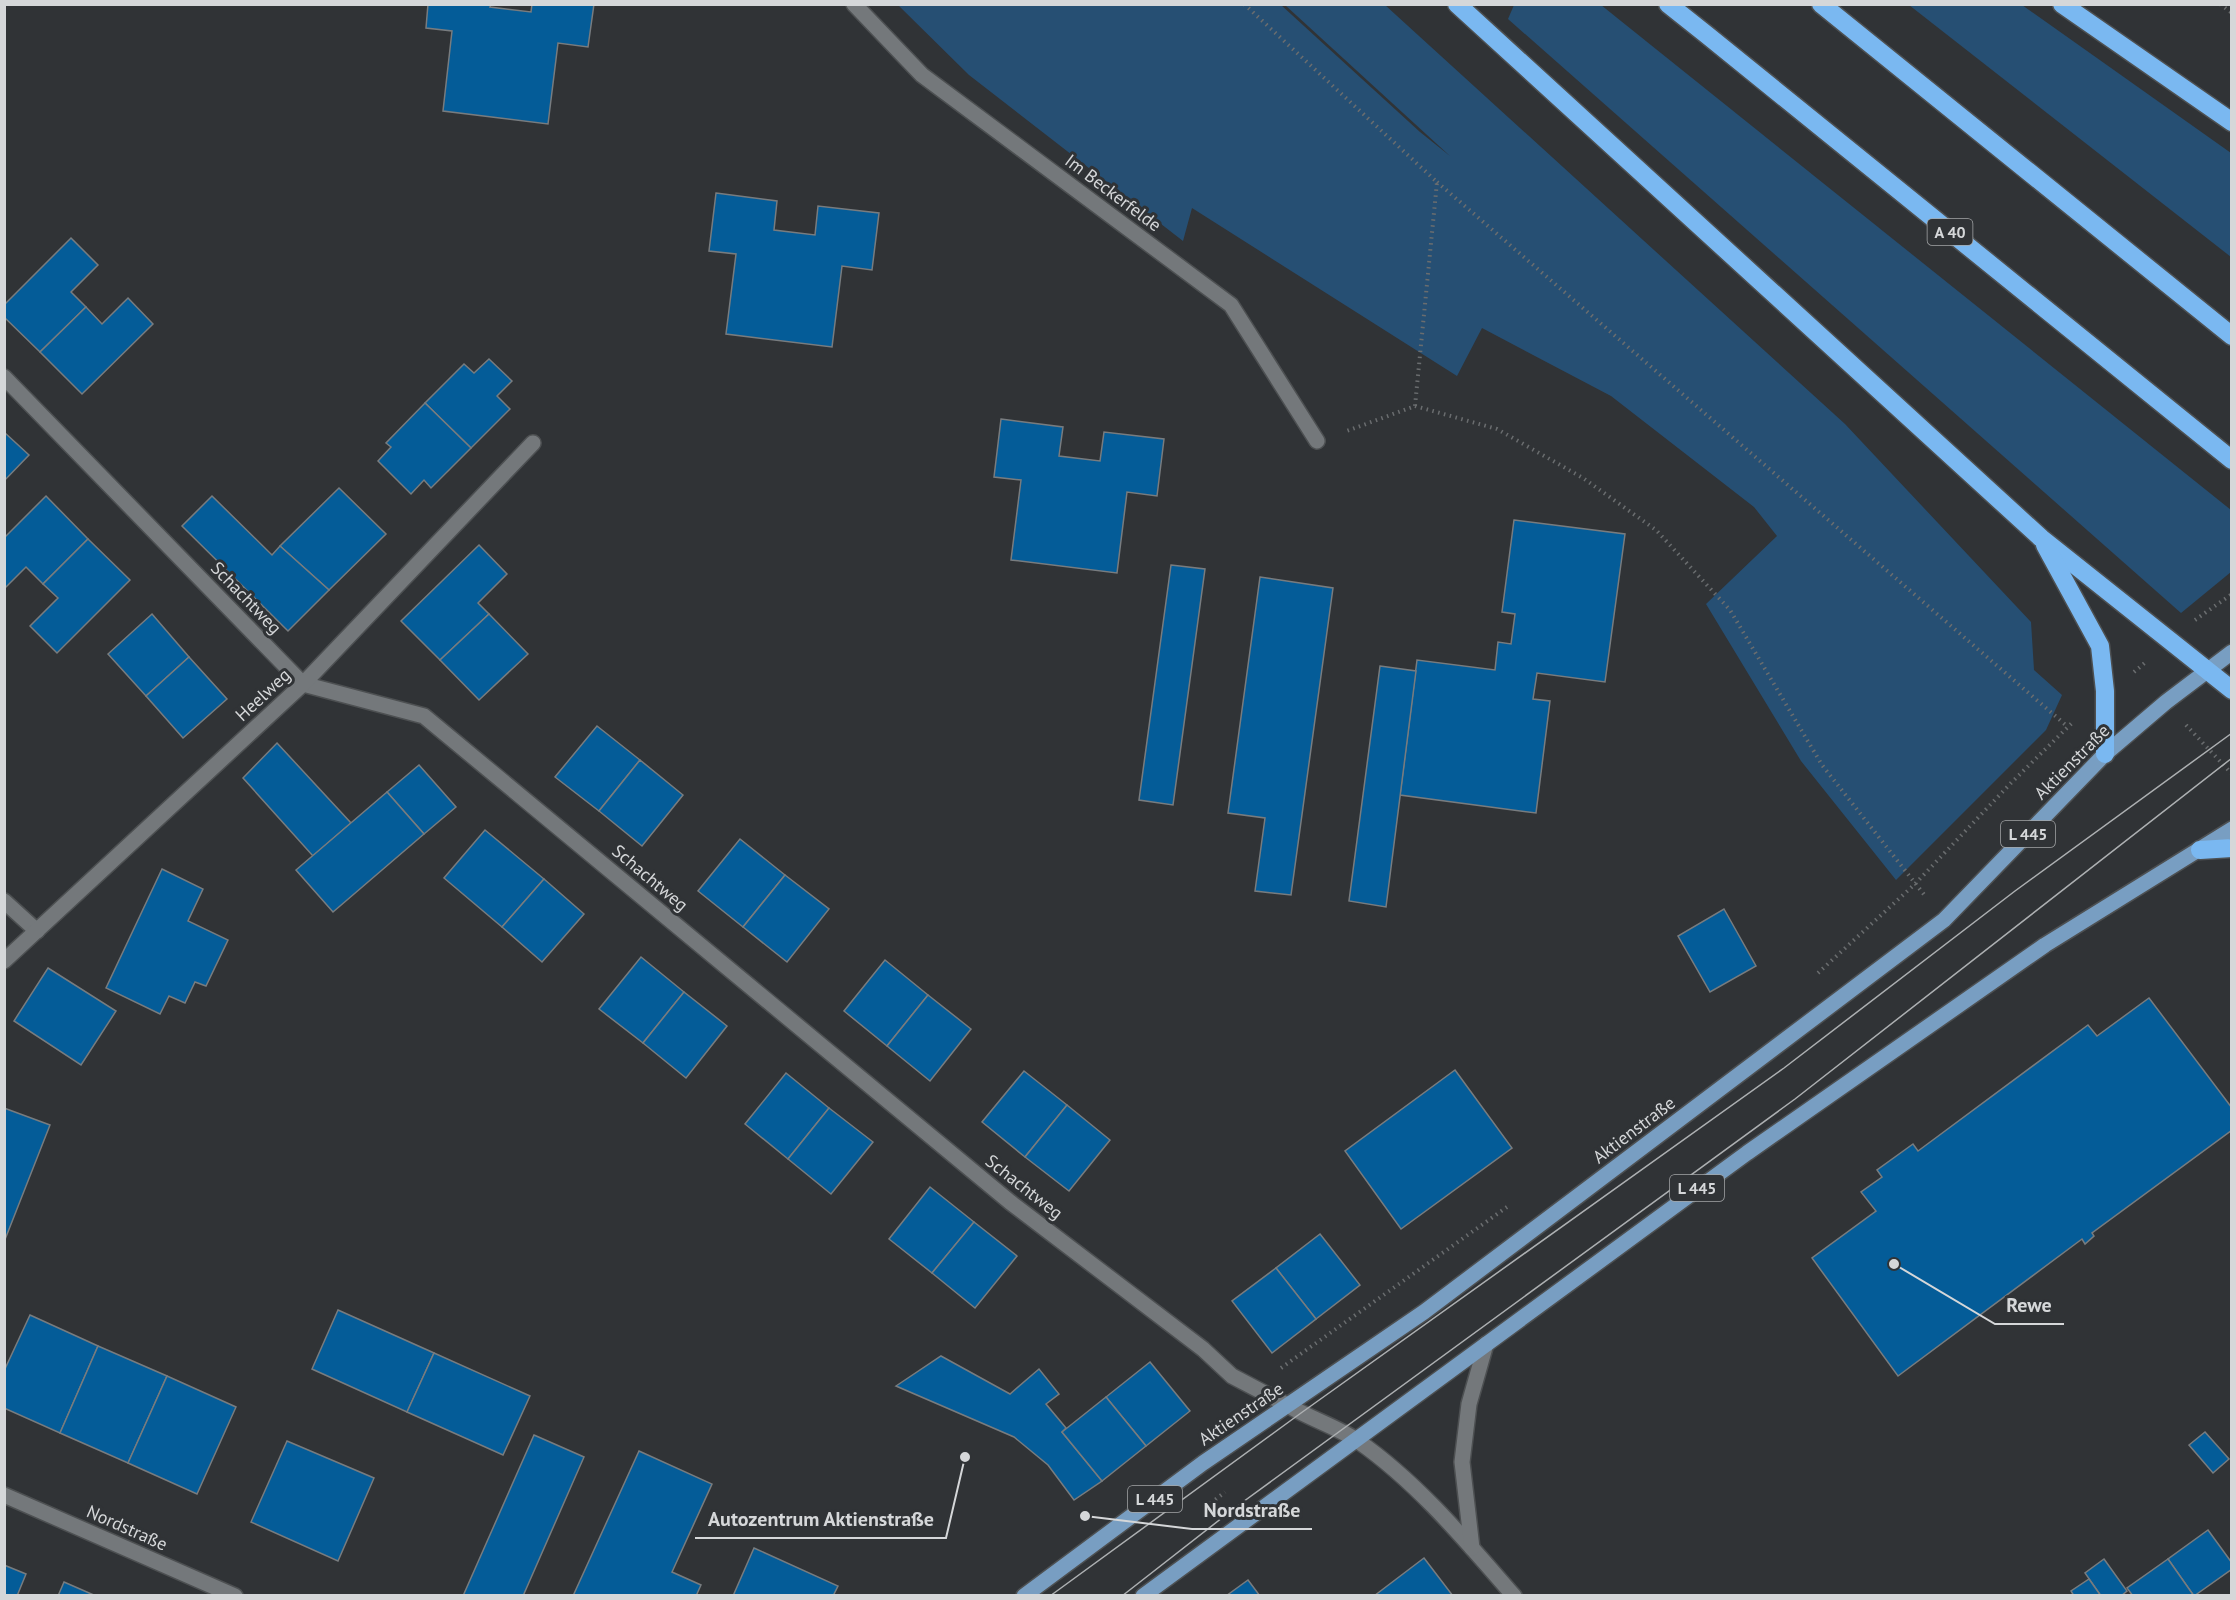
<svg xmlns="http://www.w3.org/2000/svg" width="2236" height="1600" font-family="'PT Sans',sans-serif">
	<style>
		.green { fill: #264f73 }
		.building { fill: #045c98; stroke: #787c7f; stroke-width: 1.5 }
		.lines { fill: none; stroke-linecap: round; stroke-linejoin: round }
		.lane-casing { stroke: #4d5052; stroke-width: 18 }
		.street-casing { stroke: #4d5052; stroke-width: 18 }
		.secondary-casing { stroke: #4d5052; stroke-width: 18 }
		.primary-casing { stroke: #4d5052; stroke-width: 18 }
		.highway-casing { stroke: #4d5052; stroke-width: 21 }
		.path { stroke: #6a6d6f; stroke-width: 4; stroke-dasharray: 1.5 4.5; stroke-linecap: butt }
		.lane { stroke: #74787b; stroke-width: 15 }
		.street { stroke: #74787b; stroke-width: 15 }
		.secondary { stroke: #74787b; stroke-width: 15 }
		.primary { stroke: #789ec2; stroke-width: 15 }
		.highway { stroke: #7ab8f1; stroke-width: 18 }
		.tram { stroke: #adb0b2; stroke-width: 1.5 }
		.labels { text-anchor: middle; stroke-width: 6; stroke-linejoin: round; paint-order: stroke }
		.shield { fill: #303336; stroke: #a4a6a8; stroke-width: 1.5 }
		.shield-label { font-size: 16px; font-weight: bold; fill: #d5d7d9 }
		.street-label { font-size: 18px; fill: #d5d7d9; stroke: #303336 }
		.leader { fill: none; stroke: #d5d7d9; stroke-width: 2 }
		.callout-dot { fill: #d5d7d9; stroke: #303336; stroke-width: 2 }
		.callout-label { font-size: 20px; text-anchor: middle; font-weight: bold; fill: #d5d7d9; stroke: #303336; stroke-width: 6; stroke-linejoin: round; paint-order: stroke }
	</style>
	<rect width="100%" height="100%" fill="#303336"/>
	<g class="green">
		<polygon points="898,5 1281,5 1420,132 1450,156 1285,5 1385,5 1845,424 2031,622 2034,670 2062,695 2046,730 1896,880 1801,761 1706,604 1777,536 1754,507 1611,396 1482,328 1457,376 1192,208 1183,241 969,75"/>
		<polygon points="1514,5 1601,5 2231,510 2231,572 2181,613 1508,19"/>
		<polygon points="1909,5 2022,5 2231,153 2231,257"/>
	</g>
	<g class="building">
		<polygon points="428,4 491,4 490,7 531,12 532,4 594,4 588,47 558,43 548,124 443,111 452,31 426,28"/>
		<polygon points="716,193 777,201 774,230 815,235 818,206 879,213 872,270 842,266 832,347 726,334 736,254 709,251"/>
		<polygon points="71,238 98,265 71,292 86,307 40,352 4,317 4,305"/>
		<polygon points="128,298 153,324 82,394 40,352 86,307 102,324"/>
		<polygon points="489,359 512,381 497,396 510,409 471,448 425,403 464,364 474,373"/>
		<polygon points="425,403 471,448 431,488 424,480 411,494 378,461 391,447 386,443"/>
		<polygon points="1001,419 1063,427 1059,456 1100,461 1104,432 1164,439 1157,496 1127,492 1117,573 1011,560 1021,480 994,477"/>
		<polygon points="4,432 29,455 4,481"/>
		<polygon points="339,488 386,534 329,590 280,546"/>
		<polygon points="46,496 88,539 43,584 26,567 4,589 4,538"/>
		<polygon points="212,496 272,555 280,546 329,590 288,631 182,526"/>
		<polygon points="1514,520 1625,534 1605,682 1537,673 1533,699 1550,701 1536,813 1400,795 1417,660 1495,670 1498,642 1511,644 1515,614 1502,612"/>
		<polygon points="88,539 130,580 57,653 30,626 58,598 43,584"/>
		<polygon points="479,545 507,574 478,603 489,614 440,660 401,621"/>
		<polygon points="1171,565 1205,569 1173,805 1139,800"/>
		<polygon points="1260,577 1333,588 1291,895 1255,891 1265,818 1228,813"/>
		<polygon points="152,614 189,657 146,696 108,654"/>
		<polygon points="489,614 528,654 479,700 440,660"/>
		<polygon points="189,657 227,699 183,738 146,696"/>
		<polygon points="1380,666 1416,671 1386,907 1349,901"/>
		<polygon points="597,726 640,760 599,811 555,777"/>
		<polygon points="277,743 351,823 313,856 243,778"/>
		<polygon points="640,760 683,795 642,846 599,811"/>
		<polygon points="419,765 456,807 424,834 387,792"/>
		<polygon points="387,792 424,834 333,912 296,870"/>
		<polygon points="485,830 544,879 502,927 444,878"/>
		<polygon points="740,839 785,875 743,927 698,891"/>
		<polygon points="162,869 203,889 188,921 228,940 206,986 195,982 185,1003 169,996 160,1014 106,988"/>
		<polygon points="785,875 829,909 787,962 743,927"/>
		<polygon points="544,879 584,914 542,962 502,927"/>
		<polygon points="1724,909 1756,966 1710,992 1678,936"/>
		<polygon points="641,957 684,992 643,1043 599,1009"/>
		<polygon points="885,960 928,995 887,1046 844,1011"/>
		<polygon points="48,968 116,1011 81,1065 14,1021"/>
		<polygon points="684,992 727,1026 686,1078 643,1043"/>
		<polygon points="928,995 971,1029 930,1081 887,1046"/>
		<polygon points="2149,998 2232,1108 2232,1130 2092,1233 2094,1236 2085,1244 2082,1239 1898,1376 1812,1258 1876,1211 1861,1192 1882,1177 1877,1170 1913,1144 1918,1151 2088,1025 2097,1036"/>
		<polygon points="1455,1070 1512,1148 1401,1229 1345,1151"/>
		<polygon points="1024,1071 1067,1105 1025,1157 982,1122"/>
		<polygon points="786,1073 829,1108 788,1159 745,1124"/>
		<polygon points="1067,1105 1110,1140 1069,1191 1025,1157"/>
		<polygon points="4,1108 50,1125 4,1242"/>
		<polygon points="829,1108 873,1142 831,1194 788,1159"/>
		<polygon points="930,1187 974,1222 932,1273 889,1239"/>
		<polygon points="974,1222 1017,1256 975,1308 932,1273"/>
		<polygon points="1320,1234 1360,1285 1316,1319 1276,1268"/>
		<polygon points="1276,1268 1316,1319 1272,1353 1232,1301"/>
		<polygon points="338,1310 434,1353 407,1412 312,1369"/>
		<polygon points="30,1315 98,1346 60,1433 4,1408 4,1371"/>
		<polygon points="98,1346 167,1376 128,1463 60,1433"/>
		<polygon points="434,1353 530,1396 503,1455 407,1412"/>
		<polygon points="941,1356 1010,1394 1039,1369 1059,1394 1046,1404 1066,1428 1062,1432 1102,1481 1074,1500 1048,1465 1014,1437 896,1386"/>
		<polygon points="1150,1362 1190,1411 1146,1446 1106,1397"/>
		<polygon points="167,1376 236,1407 197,1494 128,1463"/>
		<polygon points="1106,1397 1146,1446 1102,1481 1062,1432"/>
		<polygon points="2205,1432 2229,1459 2213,1473 2189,1445"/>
		<polygon points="534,1435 584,1457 523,1596 463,1596"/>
		<polygon points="287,1441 374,1478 338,1561 251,1522"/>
		<polygon points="639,1451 712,1484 672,1572 701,1585 696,1596 573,1596"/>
		<polygon points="2208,1530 2232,1563 2232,1569 2194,1596 2168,1559"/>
		<polygon points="754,1548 838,1586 833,1596 733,1596"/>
		<polygon points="1424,1558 1453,1596 1374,1596"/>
		<polygon points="2104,1559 2127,1591 2121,1596 2101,1596 2085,1573"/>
		<polygon points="2168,1559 2194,1596 2133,1596 2127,1588"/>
		<polygon points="4,1565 26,1574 17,1596 4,1596"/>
		<polygon points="2089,1579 2101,1596 2074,1596 2071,1591"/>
		<polygon points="1248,1580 1260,1596 1226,1596"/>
		<polygon points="64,1582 96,1596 58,1596"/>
	</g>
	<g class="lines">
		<defs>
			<polyline id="lane" points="4,901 37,931"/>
			<g id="street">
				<polyline points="854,4 922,75 1231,305 1317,441"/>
				<polyline points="4,377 303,684 424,716 1010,1202 1203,1349 1232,1376 1289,1406"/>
				<polyline points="4,961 303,684 533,443"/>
			</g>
			<g id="secondary">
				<path d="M1289,1406C1311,1419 1337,1427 1358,1441C1418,1483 1466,1541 1514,1596"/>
				<polyline points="4,1495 235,1596"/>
				<polyline points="1472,1548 1462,1462 1469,1404 1486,1344"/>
			</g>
			<g id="primary">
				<polyline points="1024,1596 1203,1463 1424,1312 1944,920 2105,754 2166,702 2232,652"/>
				<polyline points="1143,1596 1747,1153 2045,945 2232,829"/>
			</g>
			<g id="highway">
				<polyline points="1457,4 2041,538 2232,690"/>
				<polyline points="1668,4 1707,35 2232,460"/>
				<polyline points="1821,4 2232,336"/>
				<polyline points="2062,4 2232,122"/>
				<polyline points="2045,545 2100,646 2105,691 2105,754"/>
				<polyline points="2200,850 2232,848"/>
			</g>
		</defs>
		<use href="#lane" class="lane-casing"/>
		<use href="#street" class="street-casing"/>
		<use href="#secondary" class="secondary-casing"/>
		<use href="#primary" class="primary-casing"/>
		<use href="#highway" class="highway-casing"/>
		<g class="path">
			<polyline points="1244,4 1437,182 1415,406 1344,432"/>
			<polyline points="2220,4 2232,13"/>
			<polyline points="1437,182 2068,727"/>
			<polyline points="1415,406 1497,429 1583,478 1656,530 1730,610 1822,765 1926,897"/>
			<polyline points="2195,620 2232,594"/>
			<polyline points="2134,672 2147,661"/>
			<polyline points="2186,725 2232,774"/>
			<polyline points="1818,973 1915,884 2011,783 2073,722"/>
			<polyline points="1281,1368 1507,1207"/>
			<polyline points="1206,1507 1225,1492"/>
		</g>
		<use href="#lane" class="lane"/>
		<use href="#street" class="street"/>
		<use href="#secondary" class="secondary"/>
		<use href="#primary" class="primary"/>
		<use href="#highway" class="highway"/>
		<g class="tram">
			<polyline points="1050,1596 1301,1413 1784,1068 2015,891 2232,733"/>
			<polyline points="1122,1596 1236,1507 1795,1099 2232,758"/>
		</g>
	</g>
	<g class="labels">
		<g class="shield">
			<rect x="1927.5" y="219" width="45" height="26" rx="4.5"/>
			<rect x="2001" y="821" width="54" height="26" rx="4.5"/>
			<rect x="1670" y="1175" width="54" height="26" rx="4.5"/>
			<rect x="1128" y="1486" width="54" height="26" rx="4.5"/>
		</g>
		<g class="shield-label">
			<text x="1950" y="238">A 40</text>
			<text x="2028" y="840">L 445</text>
			<text x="1697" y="1194">L 445</text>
			<text x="1155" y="1505">L 445</text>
		</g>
		<g class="street-label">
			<text transform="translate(1113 193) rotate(37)" y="6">Im Beckerfelde</text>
			<text transform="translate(246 598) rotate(46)" y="6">Schachtweg</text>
			<text transform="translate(263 695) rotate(-43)" y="6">Heelweg</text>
			<text transform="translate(2072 762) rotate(-45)" y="6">Aktienstraße</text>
			<text transform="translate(650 878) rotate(40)" y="6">Schachtweg</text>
			<text transform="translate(1634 1130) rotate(-37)" y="6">Aktienstraße</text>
			<text transform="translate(1024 1187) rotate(38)" y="6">Schachtweg</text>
			<text transform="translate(1241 1414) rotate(-34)" y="6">Aktienstraße</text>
			<text transform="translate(127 1528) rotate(24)" y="6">Nordstraße</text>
		</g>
	</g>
	<path class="leader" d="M1894 1264L1995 1324H2064M1085 1516L1192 1529H1312M965 1457L946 1538H695"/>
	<g class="callout-dot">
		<circle cx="1894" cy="1264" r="6"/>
		<circle cx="1085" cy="1516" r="6"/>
		<circle cx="965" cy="1457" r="6"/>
	</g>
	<g class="callout-label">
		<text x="2029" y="1312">Rewe</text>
		<text x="1252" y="1517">Nordstraße</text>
		<text x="821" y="1526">Autozentrum Aktienstraße</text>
	</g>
	<rect width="2236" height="1600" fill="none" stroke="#d5d7d9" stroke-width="12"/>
</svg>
